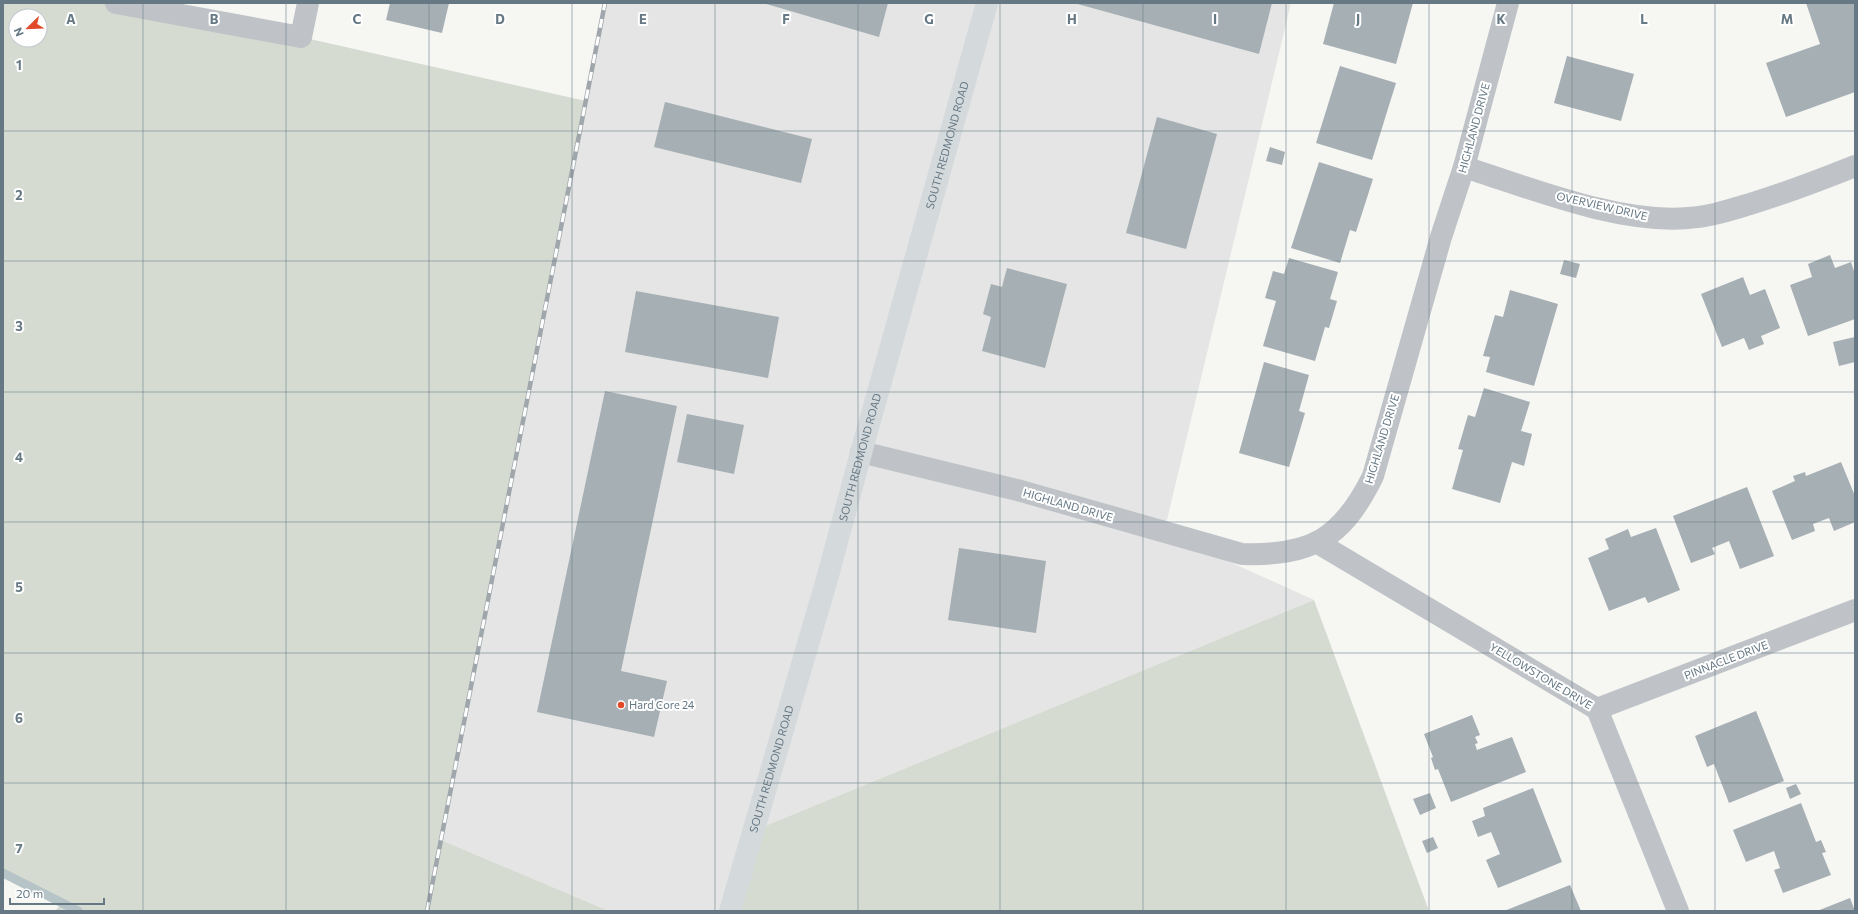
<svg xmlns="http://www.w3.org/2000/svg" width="1858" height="914" font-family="Commissioner,sans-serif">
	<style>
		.built { fill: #e4e5e4 }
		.green { fill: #d6dbd2; fill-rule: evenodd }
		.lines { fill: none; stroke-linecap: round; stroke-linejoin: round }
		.stream { stroke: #b6c4c7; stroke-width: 9 }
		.building { fill: #a6afb4 }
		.street { stroke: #bfc3c7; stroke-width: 22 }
		.secondary { stroke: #d4d9dc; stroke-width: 22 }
		.rail-casing { stroke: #a0a7ac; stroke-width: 4.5 }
		.rail { stroke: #fff; stroke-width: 3; stroke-dasharray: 9; stroke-linecap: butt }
		.grid { fill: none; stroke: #657884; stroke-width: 1; stroke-opacity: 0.55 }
		.poi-dot { fill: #e14928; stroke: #fff; stroke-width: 1.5 }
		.labels { text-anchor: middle; stroke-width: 4; stroke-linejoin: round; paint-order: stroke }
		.street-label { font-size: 11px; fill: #657884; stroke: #fff }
		.poi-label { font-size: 11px; fill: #657884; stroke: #fff; text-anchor: start }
		.grid-label { font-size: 13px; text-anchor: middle; font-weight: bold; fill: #657884; stroke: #fff; stroke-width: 4; stroke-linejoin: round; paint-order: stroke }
	</style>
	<rect width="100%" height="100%" fill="#f6f6f3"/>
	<polygon class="built" points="605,3 1291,3 1164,532 1314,600 753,831 730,911 609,911 441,840"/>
	<g class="green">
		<path d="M3,3H116L301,37L586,101L441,840L609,911H55L63,902L3,873ZM16,16H40V40H16Z"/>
		<polygon points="1314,600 1429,911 731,911 753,831"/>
	</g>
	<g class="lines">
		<polyline class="stream" points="3,873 78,911"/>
	</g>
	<g class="building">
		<polygon points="390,3 449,3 442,33 386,20"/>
		<polygon points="763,3 888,3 879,37"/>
		<polygon points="1074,3 1272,3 1259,54"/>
		<polygon points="1334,3 1413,3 1396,64 1323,44"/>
		<polygon points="1806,3 1855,3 1855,92 1786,117 1766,63 1820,44"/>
		<polygon points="1567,56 1634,74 1621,121 1554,103"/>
		<polygon points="1340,66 1396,83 1372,160 1316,143"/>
		<polygon points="665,102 812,139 801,183 654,147"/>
		<polygon points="1157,117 1217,134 1186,249 1126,233"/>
		<polygon points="1270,147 1285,152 1282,165 1266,161"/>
		<polygon points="1319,162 1373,179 1356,232 1350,230 1340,263 1291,248"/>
		<polygon points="1830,255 1835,268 1851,262 1855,274 1855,319 1808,336 1790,285 1812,277 1808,264"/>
		<polygon points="1289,258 1338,272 1330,299 1337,301 1329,328 1325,327 1315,361 1263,346 1276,301 1265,298 1273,271 1284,274"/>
		<polygon points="1564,260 1580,264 1576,278 1560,274"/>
		<polygon points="1007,268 1067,284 1045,368 982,351 991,317 983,314 991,284 1002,287"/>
		<polygon points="1743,277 1750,295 1765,289 1780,328 1761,336 1764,344 1749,350 1744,338 1722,347 1701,294"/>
		<polygon points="1510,290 1558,304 1534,386 1486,372 1490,357 1483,356 1495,315 1503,317"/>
		<polygon points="636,291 779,317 768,378 625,352"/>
		<polygon points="1855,337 1855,362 1839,366 1833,342"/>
		<polygon points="1264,362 1309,375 1299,411 1305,413 1289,467 1239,453"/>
		<polygon points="1484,388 1530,402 1521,431 1532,434 1524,466 1512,462 1500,503 1452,489 1463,450 1458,449 1468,415 1475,417"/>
		<polygon points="605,391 677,406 621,671 667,681 654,737 537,712"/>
		<polygon points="687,414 744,425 734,474 677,462"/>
		<polygon points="1841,462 1855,496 1855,522 1834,531 1829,518 1813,524 1815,531 1792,540 1772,491 1795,481 1793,476 1805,472 1806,476"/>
		<polygon points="1747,487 1774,556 1740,569 1729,541 1712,548 1715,554 1691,563 1673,516"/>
		<polygon points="1656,528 1680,590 1648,603 1645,597 1609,611 1588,558 1609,549 1605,539 1628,529 1631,537"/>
		<polygon points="959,548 1046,561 1036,633 948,620"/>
		<polygon points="1756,711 1784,781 1729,803 1714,764 1707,767 1695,736"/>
		<polygon points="1472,715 1480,735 1475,737 1478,743 1475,744 1477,750 1512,737 1526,772 1451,802 1438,769 1435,770 1431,758 1433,757 1424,734"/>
		<polygon points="1796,784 1801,794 1790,799 1786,788"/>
		<polygon points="1533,788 1562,862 1498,888 1486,860 1500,854 1491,832 1478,837 1472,821 1485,816 1483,808"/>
		<polygon points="1430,793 1436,808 1420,815 1413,799"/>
		<polygon points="1801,803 1816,842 1821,840 1826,852 1822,853 1831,875 1783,893 1774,870 1780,868 1774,851 1746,862 1733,830"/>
		<polygon points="1433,837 1438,848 1427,853 1422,841"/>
		<polygon points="1570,885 1581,911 1504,911"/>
		<polygon points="1850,898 1855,911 1817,911"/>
	</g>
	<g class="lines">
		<g class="street">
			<polyline points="116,3 301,37 308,3"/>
			<path d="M1464,167C1531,188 1618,224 1688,218C1709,217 1730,210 1750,204C1786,193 1820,180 1855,166"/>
			<path d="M861,452L1021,491L1242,554C1311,556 1342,539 1373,476L1441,237L1464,167L1508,3"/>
			<polyline points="1318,543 1597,709 1678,911"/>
			<polyline points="1597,709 1855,610"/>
		</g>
		<path class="secondary" id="s1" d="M730,911L827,579L864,442L987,3"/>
		<defs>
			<polyline id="rail" points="427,911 605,3"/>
		</defs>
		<use href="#rail" class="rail-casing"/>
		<use href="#rail" class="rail"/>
	</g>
	<path class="grid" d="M143,3V911M286,3V911M429,3V911M572,3V911M715,3V911M858,3V911M1000,3V911M1143,3V911M1286,3V911M1429,3V911M1572,3V911M1715,3V911M3,131H1855M3,261H1855M3,392H1855M3,522H1855M3,653H1855M3,783H1855"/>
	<circle class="poi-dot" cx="621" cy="705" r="4"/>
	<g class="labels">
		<g class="street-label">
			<text transform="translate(1474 128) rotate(-75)" y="4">HIGHLAND DRIVE</text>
			<text dy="4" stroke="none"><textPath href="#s1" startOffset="796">SOUTH REDMOND ROAD</textPath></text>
			<text transform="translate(1602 206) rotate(13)" y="4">OVERVIEW DRIVE</text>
			<text transform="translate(1382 439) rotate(-73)" y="4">HIGHLAND DRIVE</text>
			<text dy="4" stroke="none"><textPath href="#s1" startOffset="472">SOUTH REDMOND ROAD</textPath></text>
			<text transform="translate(1068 505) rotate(16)" y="4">HIGHLAND DRIVE</text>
			<text transform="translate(1726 660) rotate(-21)" y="4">PINNACLE DRIVE</text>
			<text transform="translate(1541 676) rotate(31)" y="4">YELLOWSTONE DRIVE</text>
			<text dy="4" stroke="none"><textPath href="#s1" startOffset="148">SOUTH REDMOND ROAD</textPath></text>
		</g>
		<g class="poi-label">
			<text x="629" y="709">Hard Core 24</text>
		</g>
	</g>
	<g class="grid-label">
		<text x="71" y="24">A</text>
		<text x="214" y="24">B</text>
		<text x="357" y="24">C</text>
		<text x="500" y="24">D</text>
		<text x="643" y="24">E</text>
		<text x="786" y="24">F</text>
		<text x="929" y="24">G</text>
		<text x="1072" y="24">H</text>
		<text x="1215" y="24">I</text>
		<text x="1358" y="24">J</text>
		<text x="1501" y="24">K</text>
		<text x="1644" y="24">L</text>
		<text x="1787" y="24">M</text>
		<text x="19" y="70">1</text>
		<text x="19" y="200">2</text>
		<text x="19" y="331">3</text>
		<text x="19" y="462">4</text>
		<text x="19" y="592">5</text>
		<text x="19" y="723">6</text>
		<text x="19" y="853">7</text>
	</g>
	<rect width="1858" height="914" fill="none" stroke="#657884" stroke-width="8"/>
	<g transform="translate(28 28) rotate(247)"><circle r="19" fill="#ffffff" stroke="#c1c9ce"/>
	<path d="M0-3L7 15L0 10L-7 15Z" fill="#e14928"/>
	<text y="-6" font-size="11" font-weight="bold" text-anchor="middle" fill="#657884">N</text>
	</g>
	<path d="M10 898v6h94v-6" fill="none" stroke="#657884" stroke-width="2"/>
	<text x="16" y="898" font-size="12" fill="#657884" stroke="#ffffff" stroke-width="3" paint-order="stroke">20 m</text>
</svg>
